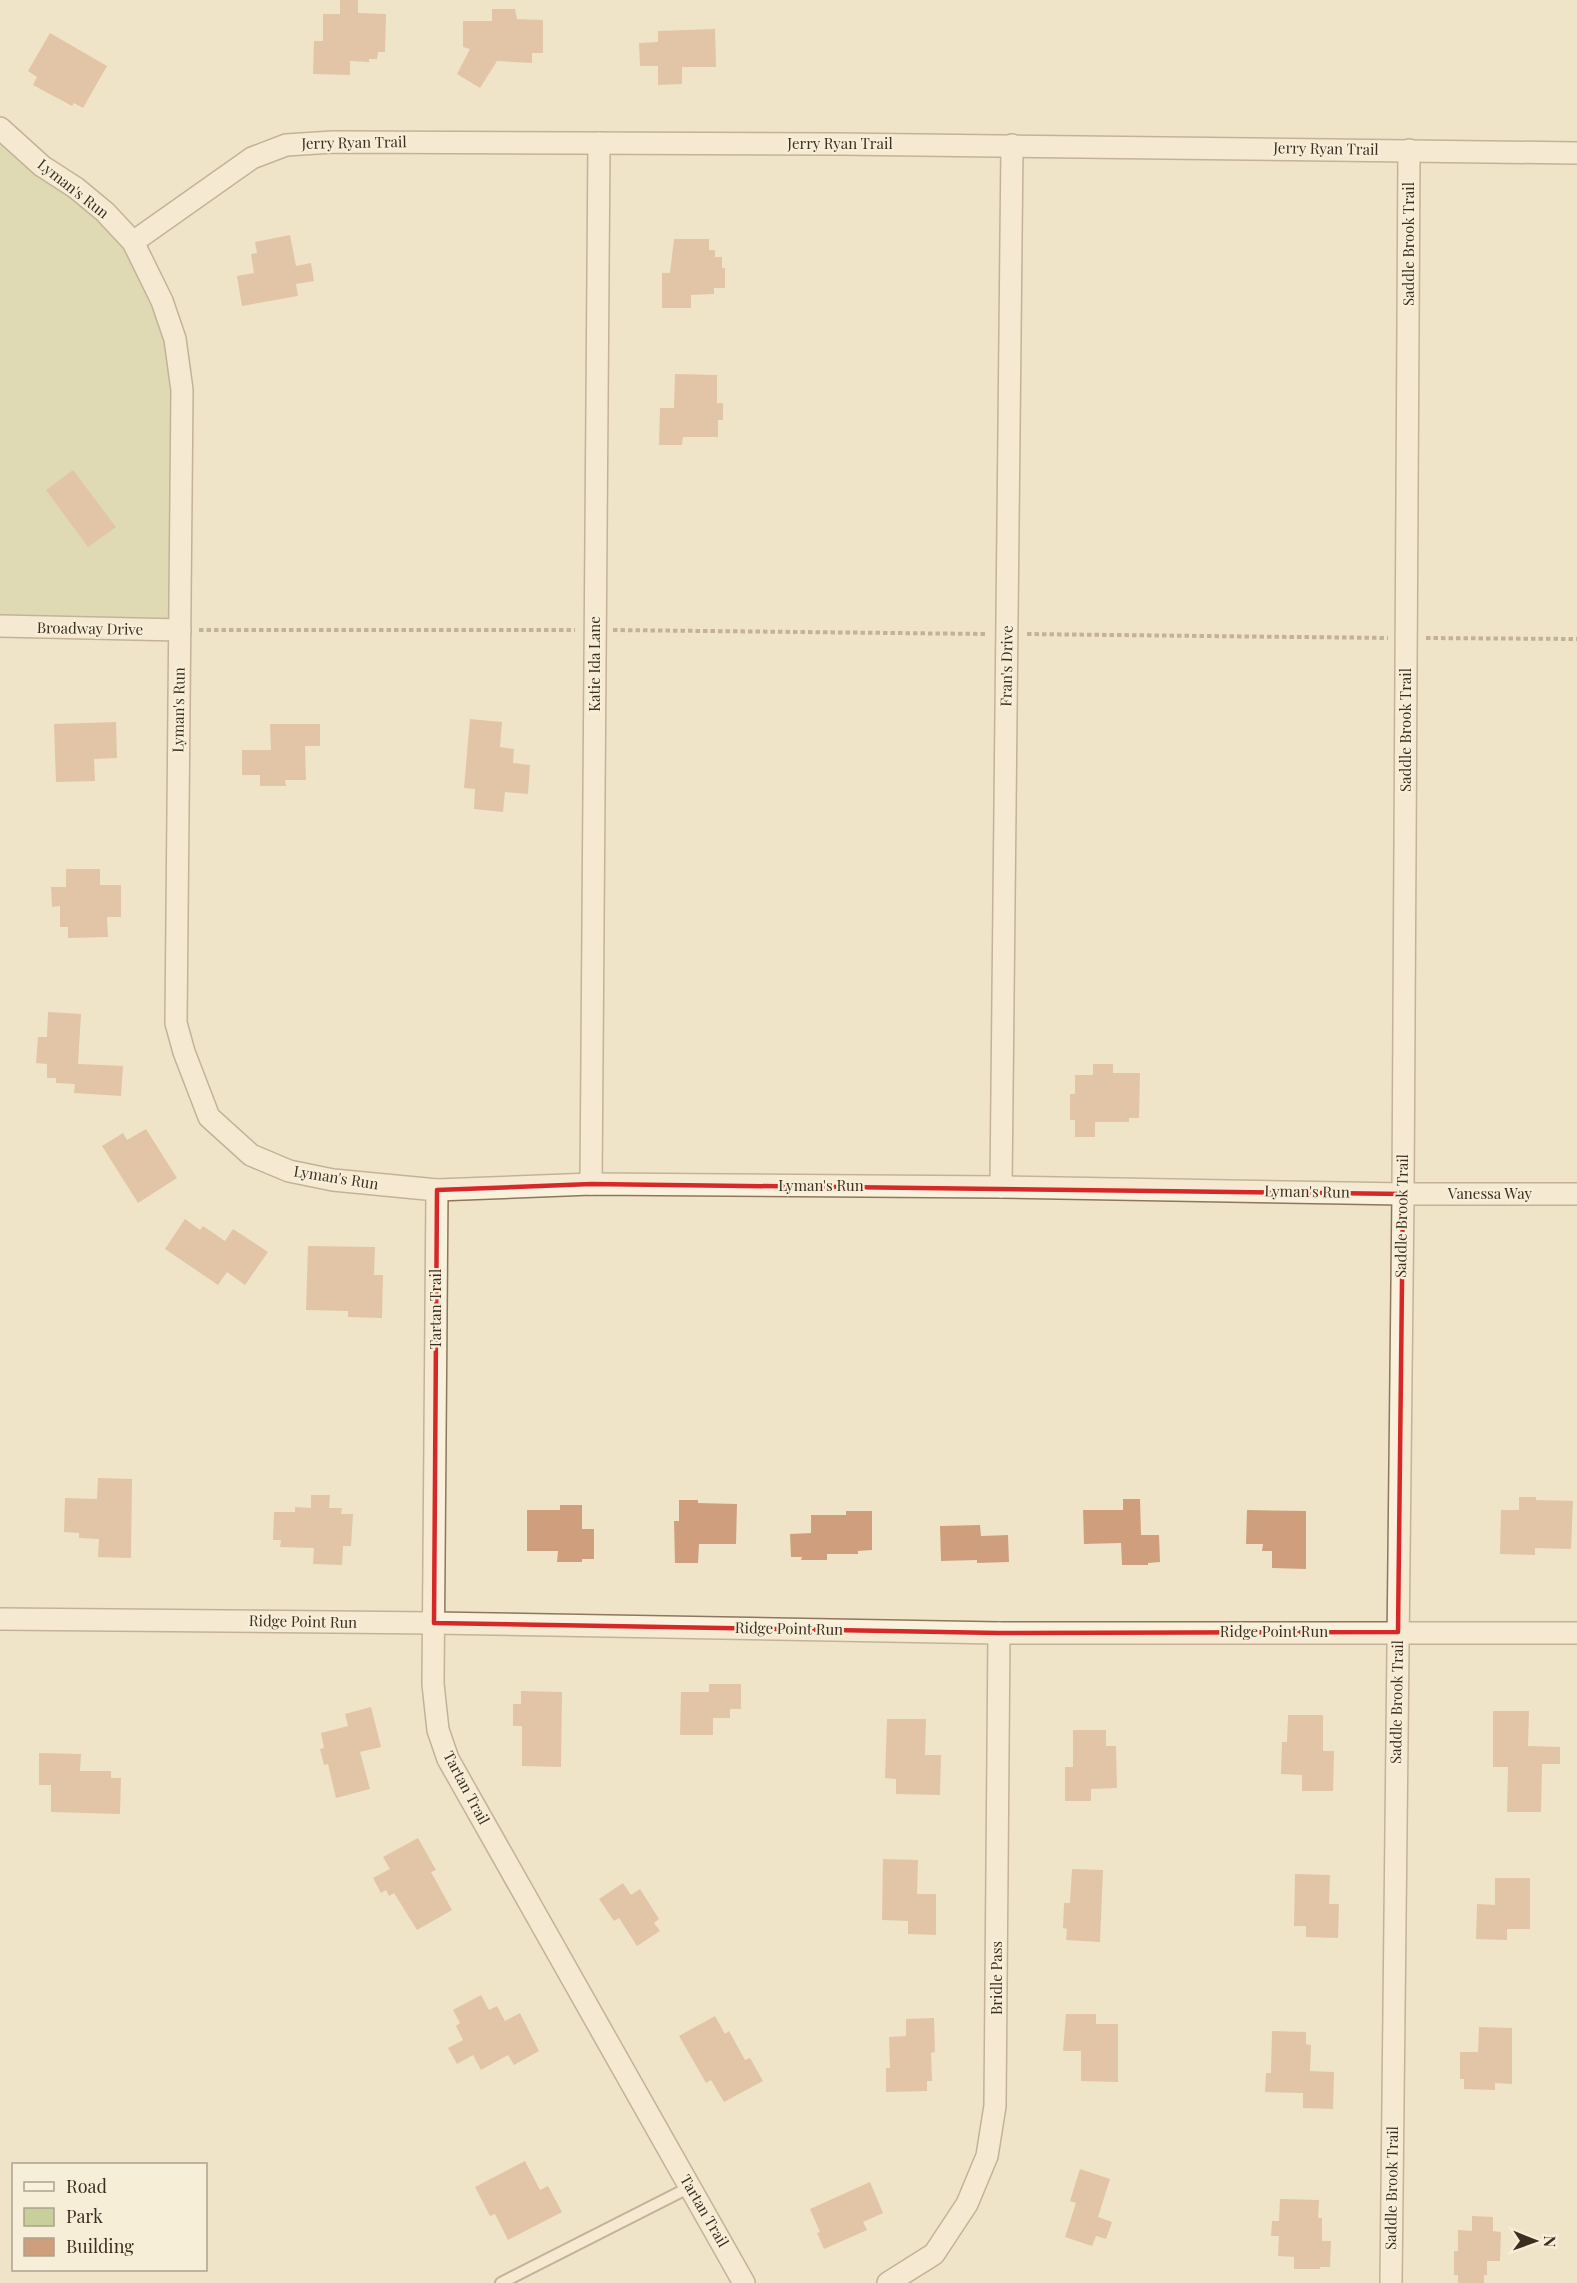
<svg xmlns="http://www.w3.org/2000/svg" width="1577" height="2283" font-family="'Playfair Display',serif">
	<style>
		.green { fill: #c9cf9b }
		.building { fill: #cf9f7d }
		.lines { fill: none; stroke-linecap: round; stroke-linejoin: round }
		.lane-casing { stroke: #8d765c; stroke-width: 14 }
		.street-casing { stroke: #8d765c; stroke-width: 24 }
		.path { stroke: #8d765c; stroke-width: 4; stroke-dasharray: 4.5 3; stroke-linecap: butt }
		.lane { stroke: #faf1dc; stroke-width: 10 }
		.street { stroke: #faf1dc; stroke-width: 21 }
		.marked { fill: none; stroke: #d62828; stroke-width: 4.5; stroke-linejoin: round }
		.labels { text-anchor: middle; stroke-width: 4.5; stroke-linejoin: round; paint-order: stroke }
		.street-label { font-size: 15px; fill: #3d2e20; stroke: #f7eed8 }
	</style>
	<rect width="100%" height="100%" fill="#f0e4c8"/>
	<polygon class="green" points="0,135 105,212 175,339 180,630 0,626"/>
	<g class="building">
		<polygon points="340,0 358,0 358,13 386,14 385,52 378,52 377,59 369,59 369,62 350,61 350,75 313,74 314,41 323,41 323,14 340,14"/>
		<polygon points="492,9 515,9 517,19 543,20 543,53 532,53 532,63 497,61 480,88 457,74 470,49 463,47 463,21 492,21"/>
		<polygon points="715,29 716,67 682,67 682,84 658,85 658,66 640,66 639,43 658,42 658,31"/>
		<polygon points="50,33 107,66 83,108 74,103 72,106 33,85 37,77 28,71"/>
		<polygon points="290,235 296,266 311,263 314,281 296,284 298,296 242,306 237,276 254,273 251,254 257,253 255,242"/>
		<polygon points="674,239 709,239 709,250 715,250 715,257 722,257 722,268 725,268 725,288 714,288 714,294 691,295 691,308 662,308 662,273 670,273"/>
		<polygon points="675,374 717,375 717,403 723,403 723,420 718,420 718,437 683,437 682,445 659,445 660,408 674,408"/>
		<polygon points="73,470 116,527 88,547 46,490"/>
		<polygon points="470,719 502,722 500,747 514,749 513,763 530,765 528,794 505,792 503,812 474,809 475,789 464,788"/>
		<polygon points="116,722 117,758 94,759 95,781 56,782 54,724"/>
		<polygon points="270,724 320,724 320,746 305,746 306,780 285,780 286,786 260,786 260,775 242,775 242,750 271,750"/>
		<polygon points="66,869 100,869 100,885 121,885 121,917 107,917 108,937 68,938 68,927 60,927 60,906 52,907 51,887 66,887"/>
		<polygon points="48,1012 81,1014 78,1064 123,1066 121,1096 74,1093 75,1084 56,1083 56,1078 47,1078 47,1064 36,1063 38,1037 47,1037"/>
		<polygon points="1093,1064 1113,1064 1113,1073 1140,1073 1139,1118 1129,1118 1129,1122 1095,1122 1095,1137 1075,1137 1075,1120 1070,1120 1070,1094 1075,1094 1075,1075 1093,1075"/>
		<polygon points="146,1129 177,1178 138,1203 102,1146 123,1133 127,1140"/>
		<polygon points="185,1219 200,1230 203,1226 225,1241 233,1229 268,1252 245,1285 227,1272 218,1285 165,1249"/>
		<polygon points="308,1246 375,1247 374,1275 383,1275 382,1318 348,1317 348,1311 306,1310"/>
		<polygon points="98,1478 132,1479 131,1558 98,1557 99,1539 79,1538 79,1533 64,1532 65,1498 97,1499"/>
		<polygon points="311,1495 330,1495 329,1508 342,1508 341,1514 353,1514 351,1546 343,1546 342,1565 313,1564 314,1548 280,1547 281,1540 273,1540 274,1512 295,1512 295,1507 311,1508"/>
		<polygon points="1519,1497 1536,1497 1536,1500 1573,1501 1571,1549 1535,1548 1535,1555 1500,1554 1501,1510 1519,1510"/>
		<polygon points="1123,1499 1140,1499 1141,1535 1159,1535 1160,1562 1148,1563 1148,1565 1122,1565 1121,1543 1084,1544 1083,1510 1123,1510"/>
		<polygon points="679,1500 698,1500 698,1503 737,1504 736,1544 699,1544 698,1563 675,1563 674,1521 679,1521"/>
		<polygon points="560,1505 582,1505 582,1529 594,1529 594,1559 582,1559 582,1562 557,1562 558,1551 527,1551 527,1510 560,1510"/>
		<polygon points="1247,1510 1306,1511 1306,1569 1272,1568 1272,1551 1262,1551 1263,1544 1246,1544"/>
		<polygon points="846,1511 872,1511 872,1550 858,1551 858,1554 827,1554 827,1560 801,1560 802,1557 791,1557 790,1534 811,1533 811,1515 846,1515"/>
		<polygon points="980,1525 981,1536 1008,1535 1009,1562 977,1563 977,1560 941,1561 940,1526"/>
		<polygon points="709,1684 741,1684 741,1709 730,1709 730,1718 713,1718 713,1735 680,1735 681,1692 709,1692"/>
		<polygon points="521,1691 562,1692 561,1767 522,1766 522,1726 513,1726 513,1704 521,1704"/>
		<polygon points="371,1707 381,1747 360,1752 370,1789 336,1798 328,1764 324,1765 320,1749 324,1748 321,1733 348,1726 345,1714"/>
		<polygon points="1493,1711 1529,1711 1528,1746 1560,1747 1560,1764 1542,1764 1541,1812 1507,1812 1508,1767 1493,1767"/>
		<polygon points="1288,1715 1323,1715 1323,1751 1334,1751 1333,1791 1302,1791 1302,1775 1281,1774 1282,1742 1287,1742"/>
		<polygon points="887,1719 926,1719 925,1755 941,1755 940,1795 896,1794 896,1779 885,1778"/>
		<polygon points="1073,1730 1106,1730 1106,1746 1116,1746 1117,1788 1091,1789 1091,1801 1065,1801 1065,1767 1073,1767"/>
		<polygon points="39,1753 81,1754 80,1771 111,1771 111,1778 121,1778 120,1814 51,1812 51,1785 39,1785"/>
		<polygon points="418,1838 436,1870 431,1872 452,1910 417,1930 394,1893 389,1896 386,1890 381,1893 373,1878 390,1869 383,1857"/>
		<polygon points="883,1859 918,1860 917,1894 936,1894 936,1935 908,1934 908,1921 882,1920"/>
		<polygon points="1072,1869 1103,1870 1100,1942 1066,1940 1067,1929 1063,1928 1064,1903 1070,1903"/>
		<polygon points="1295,1874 1330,1875 1329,1904 1339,1904 1338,1938 1306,1937 1306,1926 1294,1926"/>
		<polygon points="1495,1878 1530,1878 1530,1929 1507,1929 1507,1940 1476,1939 1477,1904 1495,1905"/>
		<polygon points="623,1883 631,1895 640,1889 659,1919 654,1923 660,1931 637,1946 619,1918 614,1921 599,1899"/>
		<polygon points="481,1995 489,2010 497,2006 505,2021 520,2013 539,2051 514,2065 508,2055 481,2070 473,2055 457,2064 448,2048 463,2040 456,2026 460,2023 453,2010"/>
		<polygon points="1066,2014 1096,2014 1096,2024 1118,2024 1118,2082 1081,2081 1081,2051 1063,2051"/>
		<polygon points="715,2016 725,2034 729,2031 745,2060 750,2058 763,2081 724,2102 711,2080 706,2083 679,2036"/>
		<polygon points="934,2018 935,2052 931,2053 932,2081 927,2081 927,2091 886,2092 886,2068 890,2068 889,2037 906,2036 906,2019"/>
		<polygon points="1479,2027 1512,2028 1512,2084 1495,2083 1495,2090 1464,2089 1464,2079 1460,2079 1460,2052 1478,2052"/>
		<polygon points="1272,2031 1306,2032 1306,2044 1311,2045 1310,2071 1334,2072 1333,2109 1303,2108 1303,2093 1265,2092 1266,2073 1271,2073"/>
		<polygon points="525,2161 540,2190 548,2186 562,2212 508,2240 495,2214 490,2216 475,2187"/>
		<polygon points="1080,2169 1110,2179 1098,2217 1112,2222 1106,2239 1096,2236 1092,2246 1065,2237 1076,2203 1070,2201"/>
		<polygon points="870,2182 883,2213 863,2222 867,2230 824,2249 817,2233 820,2232 810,2209"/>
		<polygon points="1280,2199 1319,2200 1318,2218 1322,2218 1322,2241 1331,2241 1330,2267 1320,2267 1320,2269 1294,2269 1294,2257 1278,2256 1279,2236 1271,2236 1272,2221 1279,2221"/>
		<polygon points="1472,2216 1493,2217 1493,2231 1501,2232 1500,2261 1487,2261 1487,2275 1484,2275 1484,2283 1458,2283 1458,2275 1454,2275 1454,2251 1458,2251 1458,2230 1472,2231"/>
	</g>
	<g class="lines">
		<defs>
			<polyline id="lane" points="501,2283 690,2187"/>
			<g id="street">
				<polyline points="0,128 42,166 76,188 105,212 133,242 162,301 175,339 182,390 176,1023 184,1052 209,1117 251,1155 289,1171 333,1180 437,1190 591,1184 1001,1187 1403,1194 1577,1194"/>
				<polyline points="133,242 252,158 286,145 333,142 838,144 1577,153"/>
				<polyline points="0,626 180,630"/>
				<polyline points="591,1184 599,143"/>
				<polyline points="1001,1187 1012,145"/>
				<polyline points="437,1190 433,1684 438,1730 448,1759 744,2283"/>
				<polyline points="0,1619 434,1623 999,1633 1577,1633"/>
				<polyline points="888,2283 934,2254 967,2204 987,2156 995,2106 999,1633"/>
				<polyline points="1391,2283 1403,1194 1409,150"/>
			</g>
		</defs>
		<use href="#lane" class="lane-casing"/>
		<use href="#street" class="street-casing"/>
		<g class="path">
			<polyline points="199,630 575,630"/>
			<polyline points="613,630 986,634"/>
			<polyline points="1027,634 1388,638"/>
			<polyline points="1426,638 1577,639"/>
		</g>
		<use href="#lane" class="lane"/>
		<use href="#street" class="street"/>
	</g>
	<path d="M0 0H1577V2283H0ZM591,1184L1403,1194L1398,1632L999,1633L434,1623L437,1190Z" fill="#f0e4c8" fill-opacity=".55" fill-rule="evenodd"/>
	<path class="marked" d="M591,1184L1403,1194L1398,1632L999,1633L434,1623L437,1190Z"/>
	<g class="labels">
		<g class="street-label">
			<text transform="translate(354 143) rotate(-1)" y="5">Jerry Ryan Trail</text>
			<text x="840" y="149">Jerry Ryan Trail</text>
			<text transform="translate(1326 149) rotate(1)" y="5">Jerry Ryan Trail</text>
			<text transform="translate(73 189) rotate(38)" y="5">Lyman's Run</text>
			<text transform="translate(1409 244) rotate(-90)" y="5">Saddle Brook Trail</text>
			<text transform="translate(90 629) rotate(1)" y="5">Broadway Drive</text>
			<text transform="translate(595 664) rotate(-90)" y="5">Katie Ida Lane</text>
			<text transform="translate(1007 666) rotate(-89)" y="5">Fran's Drive</text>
			<text transform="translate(179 710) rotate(-89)" y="5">Lyman's Run</text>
			<text transform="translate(1406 730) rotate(-90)" y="5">Saddle Brook Trail</text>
			<text transform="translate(336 1178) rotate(9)" y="5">Lyman's Run</text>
			<text x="821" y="1191">Lyman's Run</text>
			<text transform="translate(1307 1192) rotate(1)" y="5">Lyman's Run</text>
			<text x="1490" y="1199">Vanessa Way</text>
			<text transform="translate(1402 1216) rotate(-89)" y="5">Saddle Brook Trail</text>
			<text transform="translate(436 1309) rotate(-90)" y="5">Tartan Trail</text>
			<text transform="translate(303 1622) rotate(1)" y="5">Ridge Point Run</text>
			<text transform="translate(789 1629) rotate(1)" y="5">Ridge Point Run</text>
			<text x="1274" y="1637">Ridge Point Run</text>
			<text transform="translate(1397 1702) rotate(-89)" y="5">Saddle Brook Trail</text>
			<text transform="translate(466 1788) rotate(62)" y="5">Tartan Trail</text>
			<text transform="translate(997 1978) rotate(-90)" y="5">Bridle Pass</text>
			<text transform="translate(1392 2188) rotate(-89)" y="5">Saddle Brook Trail</text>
			<text transform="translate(704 2211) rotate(60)" y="5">Tartan Trail</text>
		</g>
	</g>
	<rect x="12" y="2163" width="195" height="108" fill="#f7eed8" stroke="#ada18e" stroke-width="1.5"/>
	<rect x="24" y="2182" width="30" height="9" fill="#faf1dc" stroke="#ada18e" stroke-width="1.5"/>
	<text x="66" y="2193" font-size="18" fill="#3d2e20">Road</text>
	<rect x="24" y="2208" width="30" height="18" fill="#c9cf9b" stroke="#ada18e" stroke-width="1.5"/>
	<text x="66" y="2223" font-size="18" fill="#3d2e20">Park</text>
	<rect x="24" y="2238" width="30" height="18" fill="#cf9f7d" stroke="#ada18e" stroke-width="1.5"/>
	<text x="66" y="2253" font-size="18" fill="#3d2e20">Building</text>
	<g transform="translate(1535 2241) rotate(91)" stroke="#f7eed8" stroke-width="4.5" paint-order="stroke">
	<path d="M0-4.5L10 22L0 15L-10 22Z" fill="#3d2e20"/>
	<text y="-9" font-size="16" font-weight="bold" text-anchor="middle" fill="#3d2e20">N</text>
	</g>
</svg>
